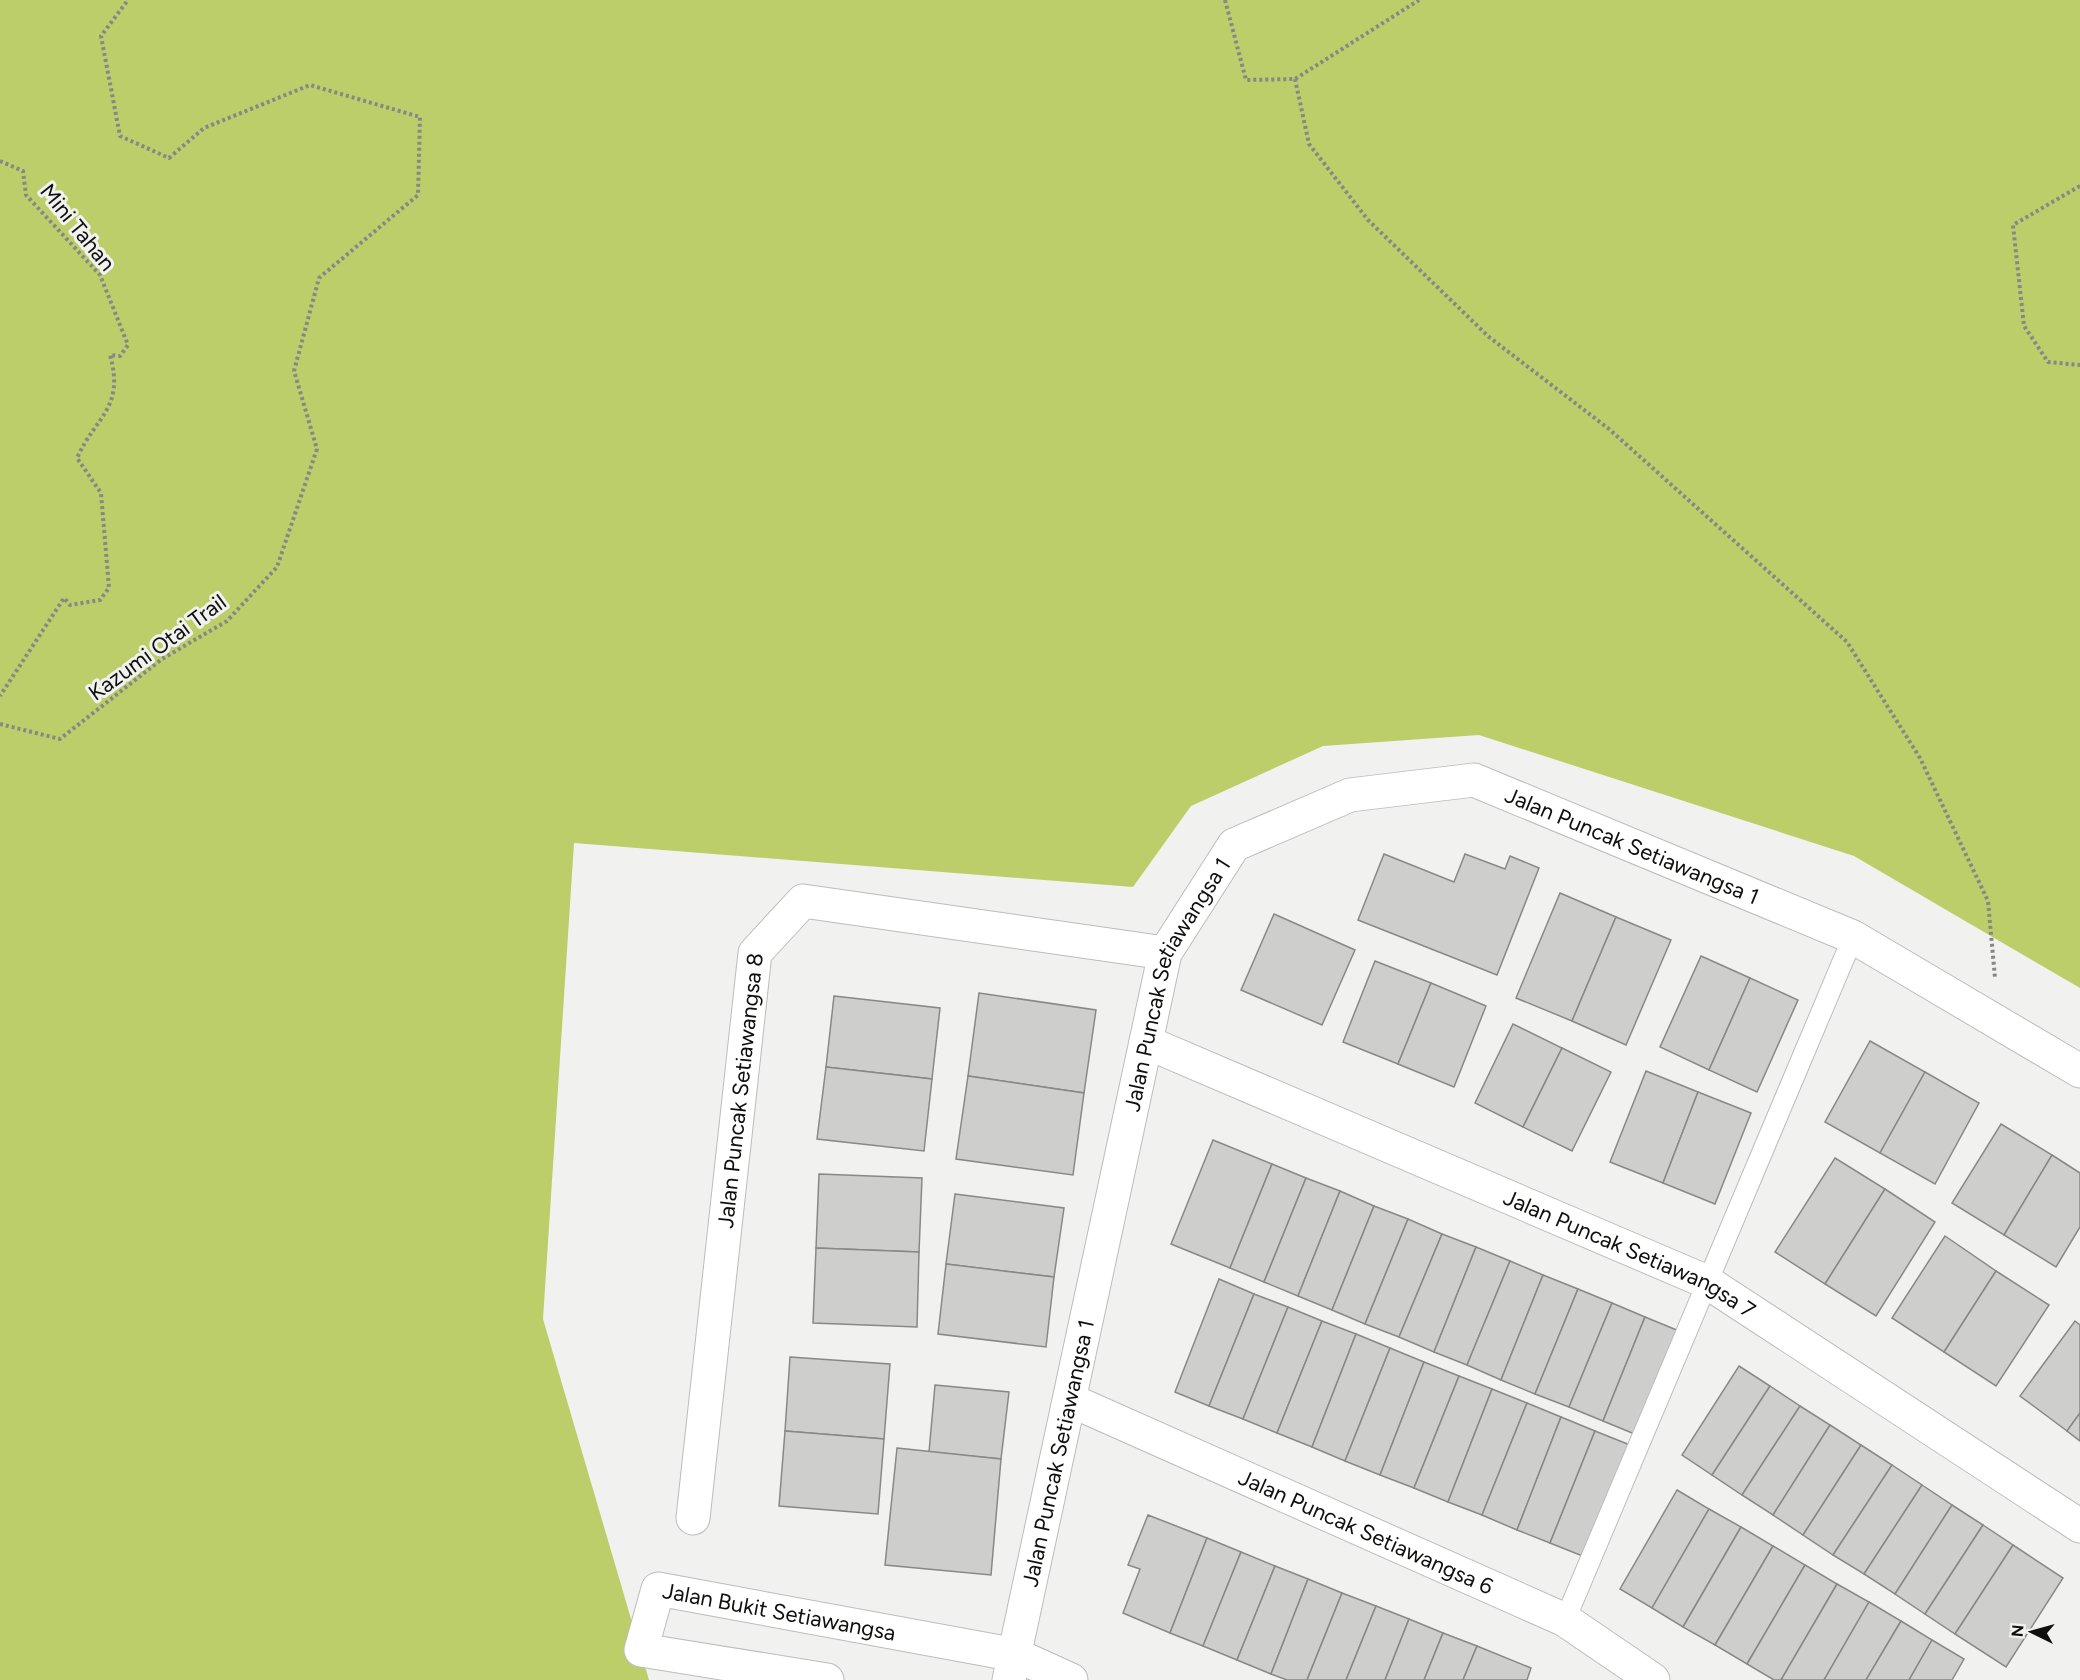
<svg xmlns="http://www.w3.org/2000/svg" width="2080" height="1680" font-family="Figtree,sans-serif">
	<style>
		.forest { fill: #bcce69 }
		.building { fill: #cecfcc; stroke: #888986; stroke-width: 1.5 }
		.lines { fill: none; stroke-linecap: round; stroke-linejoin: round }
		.lane-casing { stroke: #bcbdb9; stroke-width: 22 }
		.street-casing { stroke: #bcbdb9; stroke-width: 35 }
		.secondary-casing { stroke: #bcbdb9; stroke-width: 35 }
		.path { stroke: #878886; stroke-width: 4; stroke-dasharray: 3 3; stroke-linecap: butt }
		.lane { stroke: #fff; stroke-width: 20 }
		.street { stroke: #fff; stroke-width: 33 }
		.secondary { stroke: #fff; stroke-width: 33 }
		.labels { text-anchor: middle; stroke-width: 6; stroke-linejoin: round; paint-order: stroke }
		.street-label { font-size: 22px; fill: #0f0f0e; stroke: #f1f2ef }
	</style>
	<rect width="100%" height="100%" fill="#f1f2ef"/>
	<polygon class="forest" points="0,0 2080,0 2080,988 1854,856 1479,735 1323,746 1191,806 1133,887 574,843 543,1319 649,1680 0,1680"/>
	<g class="building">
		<polygon points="1384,854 1454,882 1465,854 1505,869 1510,856 1539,868 1497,975 1358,920"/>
		<polygon points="1560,893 1616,917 1572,1021 1516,998"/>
		<polygon points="1274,914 1355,950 1322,1025 1241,990"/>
		<polygon points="1616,917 1671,940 1626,1045 1572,1021"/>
		<polygon points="1701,956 1750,978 1709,1070 1660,1047"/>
		<polygon points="1375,961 1431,983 1398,1064 1343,1042"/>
		<polygon points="1750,978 1798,1000 1757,1092 1709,1070"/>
		<polygon points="1431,983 1486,1006 1454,1087 1398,1064"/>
		<polygon points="979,993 1096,1010 1084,1093 968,1076"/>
		<polygon points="834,996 940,1008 932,1079 826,1067"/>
		<polygon points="1513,1024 1562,1048 1523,1127 1475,1103"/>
		<polygon points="1870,1041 1925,1072 1880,1153 1825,1122"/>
		<polygon points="1562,1048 1611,1072 1572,1151 1523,1127"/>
		<polygon points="826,1067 932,1079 924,1151 817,1139"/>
		<polygon points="1646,1071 1698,1092 1663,1183 1610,1162"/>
		<polygon points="1925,1072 1979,1103 1935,1184 1880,1153"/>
		<polygon points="968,1076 1084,1093 1073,1175 956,1159"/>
		<polygon points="1698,1092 1751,1113 1715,1204 1663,1183"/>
		<polygon points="2001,1124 2052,1155 2004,1235 1952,1203"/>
		<polygon points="1213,1140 1272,1164 1230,1268 1171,1244"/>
		<polygon points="2052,1155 2080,1173 2080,1227 2056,1267 2004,1235"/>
		<polygon points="1835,1158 1885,1189 1825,1284 1775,1252"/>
		<polygon points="1272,1164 1306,1178 1264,1282 1230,1268"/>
		<polygon points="819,1174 922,1178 919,1252 816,1248"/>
		<polygon points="1306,1178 1340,1191 1298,1296 1264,1282"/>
		<polygon points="1885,1189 1935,1222 1876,1316 1825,1284"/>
		<polygon points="1340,1191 1374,1206 1332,1310 1298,1296"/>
		<polygon points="955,1194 1064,1208 1054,1277 946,1264"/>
		<polygon points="1374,1206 1408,1219 1365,1324 1332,1310"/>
		<polygon points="1408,1219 1442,1234 1399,1337 1365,1324"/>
		<polygon points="1442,1234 1476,1247 1434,1352 1399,1337"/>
		<polygon points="1945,1236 1996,1271 1944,1352 1892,1318"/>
		<polygon points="1476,1247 1510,1261 1467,1365 1434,1352"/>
		<polygon points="816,1248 919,1252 917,1327 813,1323"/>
		<polygon points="1510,1261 1543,1275 1501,1380 1467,1365"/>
		<polygon points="946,1264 1054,1277 1046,1347 938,1334"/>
		<polygon points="1996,1271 2049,1305 1996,1386 1944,1352"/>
		<polygon points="1543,1275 1578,1289 1535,1394 1501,1380"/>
		<polygon points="1219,1279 1254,1294 1209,1406 1175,1392"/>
		<polygon points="1578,1289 1612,1303 1569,1407 1535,1394"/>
		<polygon points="1254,1294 1288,1307 1243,1419 1209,1406"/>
		<polygon points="1612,1303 1645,1317 1603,1421 1569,1407"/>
		<polygon points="1288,1307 1322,1321 1277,1433 1243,1419"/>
		<polygon points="1645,1317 1679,1331 1637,1435 1603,1421"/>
		<polygon points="1322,1321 1356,1334 1312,1447 1277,1433"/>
		<polygon points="2075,1321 2080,1325 2080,1413 2067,1431 2020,1396"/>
		<polygon points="1356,1334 1390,1348 1345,1461 1312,1447"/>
		<polygon points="1390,1348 1424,1362 1380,1475 1345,1461"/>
		<polygon points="790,1357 890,1364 884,1439 785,1431"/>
		<polygon points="1424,1362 1459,1376 1414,1488 1380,1475"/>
		<polygon points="1739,1366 1770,1386 1712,1475 1682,1455"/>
		<polygon points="1459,1376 1492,1389 1448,1502 1414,1488"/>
		<polygon points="935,1385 1009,1392 1001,1459 929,1452"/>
		<polygon points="1770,1386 1800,1406 1742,1495 1712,1475"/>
		<polygon points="1492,1389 1527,1403 1482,1515 1448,1502"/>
		<polygon points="1527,1403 1561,1417 1517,1530 1482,1515"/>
		<polygon points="1800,1406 1830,1425 1773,1515 1742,1495"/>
		<polygon points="2080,1413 2080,1441 2067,1431"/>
		<polygon points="1561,1417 1595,1431 1550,1543 1517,1530"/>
		<polygon points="1830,1425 1861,1445 1803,1535 1773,1515"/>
		<polygon points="785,1431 884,1439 878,1514 779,1506"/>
		<polygon points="1595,1431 1630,1445 1585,1557 1550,1543"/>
		<polygon points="1861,1445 1892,1465 1833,1555 1803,1535"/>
		<polygon points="897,1448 1001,1459 991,1575 885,1565"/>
		<polygon points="1892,1465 1922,1485 1864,1574 1833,1555"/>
		<polygon points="1922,1485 1952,1505 1895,1594 1864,1574"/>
		<polygon points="1677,1490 1709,1509 1652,1608 1620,1589"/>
		<polygon points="1952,1505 1983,1525 1925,1614 1895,1594"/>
		<polygon points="1709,1509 1741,1527 1683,1627 1652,1608"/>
		<polygon points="1148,1515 1207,1538 1170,1633 1123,1613 1140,1569 1128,1565"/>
		<polygon points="1983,1525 2013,1545 1955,1634 1925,1614"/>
		<polygon points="1741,1527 1773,1546 1715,1645 1683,1627"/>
		<polygon points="1207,1538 1241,1552 1203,1646 1170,1633"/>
		<polygon points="2013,1545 2063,1578 2006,1667 1955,1634"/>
		<polygon points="1773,1546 1805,1565 1747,1664 1715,1645"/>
		<polygon points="1241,1552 1275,1566 1237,1660 1203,1646"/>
		<polygon points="1805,1565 1837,1584 1781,1680 1774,1680 1747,1664"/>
		<polygon points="1275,1566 1308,1579 1271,1674 1237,1660"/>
		<polygon points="1308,1579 1342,1593 1307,1680 1287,1680 1271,1674"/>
		<polygon points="1837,1584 1869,1602 1824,1680 1781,1680"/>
		<polygon points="1342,1593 1376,1606 1346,1680 1307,1680"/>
		<polygon points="1869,1602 1901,1621 1866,1680 1824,1680"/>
		<polygon points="1376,1606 1409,1619 1385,1680 1346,1680"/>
		<polygon points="1409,1619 1443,1633 1424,1680 1385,1680"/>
		<polygon points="1901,1621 1932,1640 1909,1680 1866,1680"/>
		<polygon points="1443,1633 1477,1646 1463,1680 1424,1680"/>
		<polygon points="1932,1640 1964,1659 1952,1680 1909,1680"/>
		<polygon points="1477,1646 1531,1668 1527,1680 1463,1680"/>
	</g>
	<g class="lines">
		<defs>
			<polyline id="lane" points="1565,1620 1853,937"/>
			<g id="street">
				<path id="s1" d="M1146,1042L1707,1282L2080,1526"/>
				<path id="s2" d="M1070,1400L1565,1620L1653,1680"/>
				<path id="s3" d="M693,1518L755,953L803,901L1165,953"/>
				<path id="s4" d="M1009,1680L1165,953L1234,845L1350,795L1474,780L1853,937L2080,1071"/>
			</g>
			<g id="secondary">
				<path id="s5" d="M827,1680L641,1650L658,1589L1016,1655L1071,1680"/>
			</g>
		</defs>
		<use href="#lane" class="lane-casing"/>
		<use href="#street" class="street-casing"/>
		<use href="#secondary" class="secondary-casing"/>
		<g class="path">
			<polyline points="1225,0 1246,80 1295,79 1419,0"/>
			<polyline points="1295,79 1309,144 1368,220 1489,337 1609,429 1847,642 1920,758 1988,901 1995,978"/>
			<path d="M0,161L23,171L26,195L100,275L128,345L120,356L110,355C125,408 96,416 77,458L101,493L109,588L100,600L70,605L64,598L0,696"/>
			<polyline points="2080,186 2013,225 2024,326 2048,362 2080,365"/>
			<polyline points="0,724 60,739 162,659 227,621 277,567 317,449 294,371 319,278 418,195 420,117 310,85 204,128 169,158 120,136 101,36 128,0"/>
		</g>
		<use href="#lane" class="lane"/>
		<use href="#street" class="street"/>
		<use href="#secondary" class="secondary"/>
	</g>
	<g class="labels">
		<g class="street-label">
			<text transform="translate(78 227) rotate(51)" y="8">Mini Tahan</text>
			<text transform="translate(157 647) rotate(-36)" y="8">Kazumi Otai Trail</text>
			<text dy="8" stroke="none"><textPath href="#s4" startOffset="1294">Jalan Puncak Setiawangsa 1</textPath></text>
			<text dy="8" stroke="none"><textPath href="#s4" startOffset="718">Jalan Puncak Setiawangsa 1</textPath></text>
			<text dy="8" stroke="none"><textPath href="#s3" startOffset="430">Jalan Puncak Setiawangsa 8</textPath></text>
			<text dy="8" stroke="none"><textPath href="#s1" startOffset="528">Jalan Puncak Setiawangsa 7</textPath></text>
			<text dy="8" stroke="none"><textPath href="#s4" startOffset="232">Jalan Puncak Setiawangsa 1</textPath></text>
			<text dy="8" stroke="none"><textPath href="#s2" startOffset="324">Jalan Puncak Setiawangsa 6</textPath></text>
			<text dy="8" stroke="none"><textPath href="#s5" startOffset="375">Jalan Bukit Setiawangsa</textPath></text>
		</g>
	</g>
	<g transform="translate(2032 1632) rotate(275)" stroke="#f1f2ef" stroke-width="4.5" paint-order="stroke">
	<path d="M0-4.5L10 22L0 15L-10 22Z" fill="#0f0f0e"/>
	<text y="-9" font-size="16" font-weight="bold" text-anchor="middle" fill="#0f0f0e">N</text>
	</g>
</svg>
